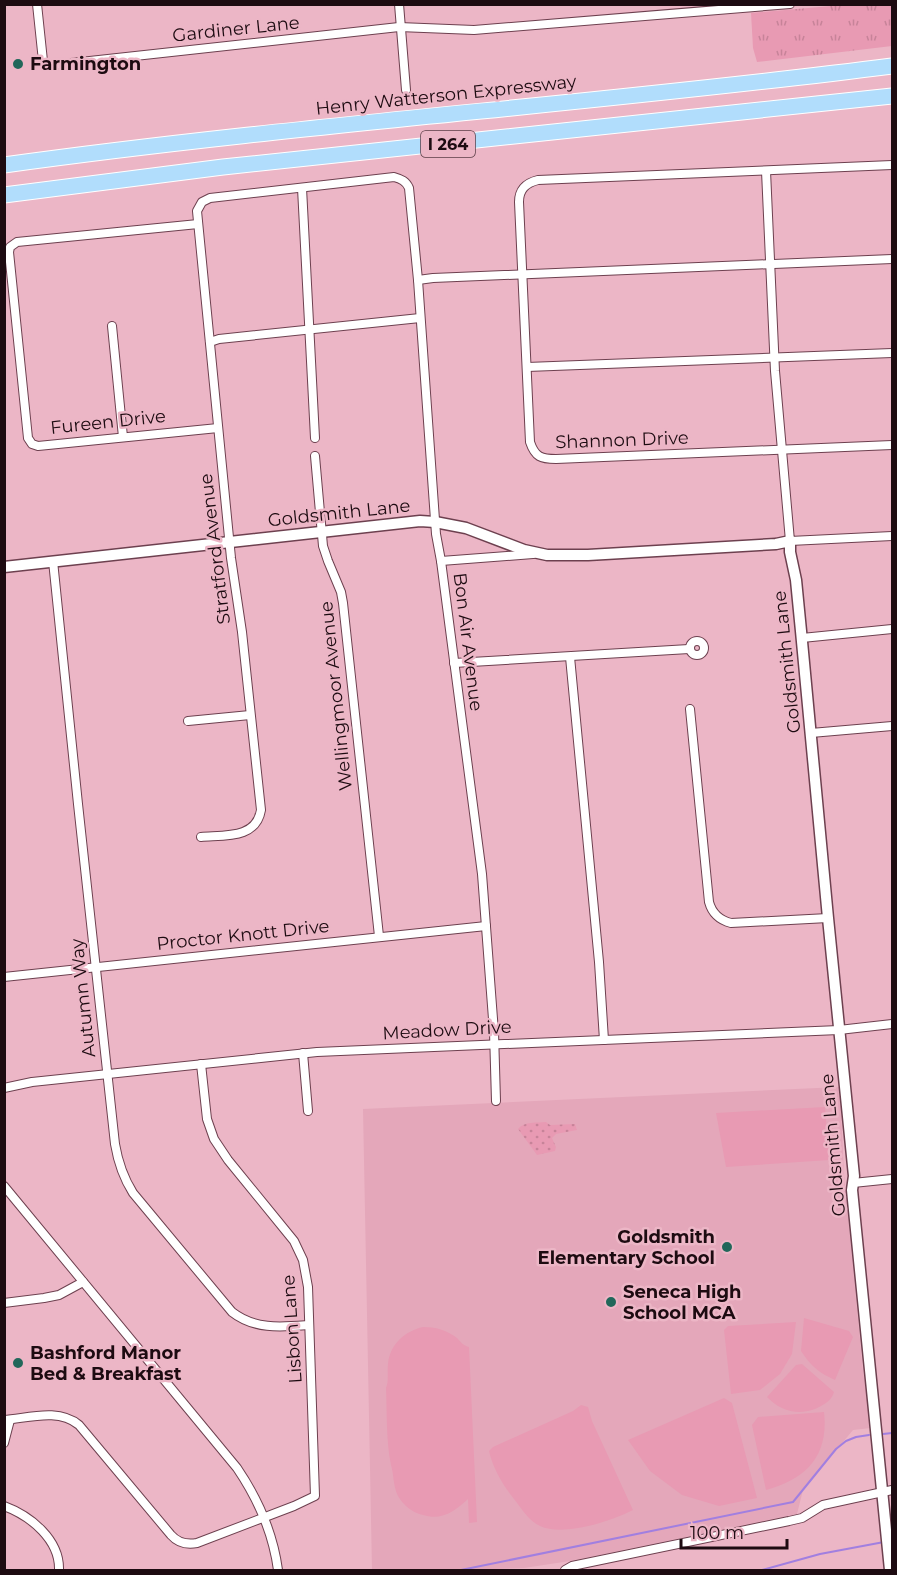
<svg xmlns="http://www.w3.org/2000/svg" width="897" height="1575" font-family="Montserrat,sans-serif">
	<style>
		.built { fill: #e4a7ba }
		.grass { fill: url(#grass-tufts) }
		.park { fill: url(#park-dots) }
		.pitch { fill: #e89ab3 }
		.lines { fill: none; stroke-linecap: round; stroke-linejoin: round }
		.stream { stroke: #a17fe0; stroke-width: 2 }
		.minor-casing { stroke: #6d404f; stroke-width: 10 }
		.tertiary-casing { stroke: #6d404f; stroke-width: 13 }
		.motorway-casing { stroke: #fff; stroke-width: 17 }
		.minor { stroke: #fff; stroke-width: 8 }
		.tertiary { stroke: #fff; stroke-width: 10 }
		.motorway { stroke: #b1ddfc; stroke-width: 15 }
		.poi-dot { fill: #21675a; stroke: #ecb6c6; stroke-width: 2 }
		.labels { text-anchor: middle; stroke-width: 5; stroke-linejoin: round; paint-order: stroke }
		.shield { fill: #ecb6c6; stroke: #5b3e47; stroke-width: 1.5 }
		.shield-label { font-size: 16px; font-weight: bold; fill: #1d0b11 }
		.street-label { font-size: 18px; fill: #1d0b11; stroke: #ecb6c6 }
		.poi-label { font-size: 18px; font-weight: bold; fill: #1d0b11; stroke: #ecb6c6; text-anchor: start }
	</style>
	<defs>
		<pattern id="grass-tufts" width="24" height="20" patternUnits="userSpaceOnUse" patternTransform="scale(1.5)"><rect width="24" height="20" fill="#e89ab3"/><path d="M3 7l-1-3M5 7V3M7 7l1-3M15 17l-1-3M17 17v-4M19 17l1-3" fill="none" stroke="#c78399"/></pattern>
		<pattern id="park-dots" width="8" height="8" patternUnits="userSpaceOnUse" patternTransform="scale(1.5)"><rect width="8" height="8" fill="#e89ab3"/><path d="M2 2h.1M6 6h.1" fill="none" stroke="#c78399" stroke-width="1.8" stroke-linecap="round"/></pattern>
	</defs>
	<rect width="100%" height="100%" fill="#ecb6c6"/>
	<polygon class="built" points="840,1087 844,1174 863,1371 871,1428 853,1430 803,1490 797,1514 570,1561 524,1568 463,1570 372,1570 363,1109"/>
	<polygon class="grass" points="854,4 892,5 892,46 757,62 753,48 751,13"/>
	<path class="park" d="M546,1122L550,1125L575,1124L577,1130L556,1134L552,1138L556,1147L555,1151L537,1155L518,1129C524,1121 537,1123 546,1122Z"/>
	<g class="pitch">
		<polygon points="825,1107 829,1160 726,1167 716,1113"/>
		<path d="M804,1318L849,1331L853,1337L835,1380C819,1373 811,1366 801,1351Z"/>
		<polygon points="796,1322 792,1354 780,1374 760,1390 731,1394 724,1330 728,1326"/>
		<path d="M423,1327C435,1327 447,1330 457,1338C461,1342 462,1345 469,1347L477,1522L469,1523L468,1499C455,1511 442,1521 423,1515C413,1513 403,1505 398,1496C393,1486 394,1475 391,1465C386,1442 387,1412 386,1388C389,1381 387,1372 388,1364C390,1344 405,1331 423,1327Z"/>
		<path d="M802,1364L834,1392C832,1399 827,1403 821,1406C802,1417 781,1412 767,1397L796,1365Z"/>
		<polygon points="724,1398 732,1403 757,1498 719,1506 682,1495 650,1471 628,1440"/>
		<path d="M581,1405L588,1407L592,1421L633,1510C612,1521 563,1537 540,1526C529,1521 521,1508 514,1499C503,1485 493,1469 489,1451L493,1447L573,1411Z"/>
		<path d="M824,1412C829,1456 806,1479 766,1490L752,1425L758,1417Z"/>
	</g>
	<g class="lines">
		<g class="stream">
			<polyline points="883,1434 892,1433"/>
			<polyline points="461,1570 793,1502 836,1449 846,1441 856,1437 869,1435"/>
			<polyline points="762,1570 820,1554 884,1542"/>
		</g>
		<defs>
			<g id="minor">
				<polyline points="37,4 43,61 47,64 53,65 399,27 474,30 790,4"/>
				<polyline points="399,4 406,90"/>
				<path d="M892,165L538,180C526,183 519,189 519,202L530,442C535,457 541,459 556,459L892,445"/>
				<polyline points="766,171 775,371 790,541 892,536"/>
				<polyline points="302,188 315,438"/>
				<polyline points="198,224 17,242 10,247 9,252 28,438 32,444 38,446 218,428"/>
				<polyline points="418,280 433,278 892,259"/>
				<polyline points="112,326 123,437"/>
				<polyline points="210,342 219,339 420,318"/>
				<polyline points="527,367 892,353"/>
				<polyline points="315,456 323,546 328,561 341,592 343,603 379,936"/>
				<path d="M53,561L78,804L115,1144C118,1162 123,1177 133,1193L232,1312C255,1330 282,1327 309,1325"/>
				<polyline points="441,561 533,554"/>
				<polyline points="802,638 892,629"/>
				<circle cx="697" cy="648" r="7"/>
				<polyline points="570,657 599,962 604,1040"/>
				<polyline points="454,663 689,649"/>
				<path d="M690,709L709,902C712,913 719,920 731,923L828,918"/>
				<polyline points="188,721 250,715"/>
				<polyline points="811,733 892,726"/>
				<path d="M201,837C225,835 256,839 261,810L242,632L231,558L197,211L202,202L210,198L394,177C401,179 406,181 409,188L418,280L436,534L441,561L482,874L494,1032L496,1101"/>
				<polyline points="4,977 486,926"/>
				<polyline points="303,1053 308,1111"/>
				<polyline points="4,1088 32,1082 317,1052 839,1030 892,1024"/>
				<polyline points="853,1183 892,1179"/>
				<path d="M4,1186L237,1468C258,1499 273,1533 278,1570"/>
				<polyline points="4,1303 44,1298 59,1295 83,1282"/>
				<path d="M4,1420C29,1418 58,1408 79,1425L171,1535C178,1543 186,1545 197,1543L294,1506L315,1496L308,1287L303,1260L294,1241L228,1160L214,1139L207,1119L201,1064"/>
				<polyline points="4,1443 10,1420"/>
				<path d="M4,1506C31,1516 60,1540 59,1570"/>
				<polyline points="565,1570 572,1566 789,1521 802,1518 823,1505 892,1490"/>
			</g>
			<polyline id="tertiary" points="4,567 420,521 435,522 466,528 524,550 547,555 588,555 776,544 790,541 790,552 796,580 801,631 828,918 854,1176 852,1190 890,1570"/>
			<g id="motorway">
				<path d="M4,165C300,124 597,104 892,66"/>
				<polyline points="4,195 223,167 892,96"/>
			</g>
		</defs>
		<use href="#minor" class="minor-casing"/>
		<use href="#tertiary" class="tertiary-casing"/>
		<use href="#motorway" class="motorway-casing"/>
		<use href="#minor" class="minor"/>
		<use href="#tertiary" class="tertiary"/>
		<use href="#motorway" class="motorway"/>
	</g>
	<g class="poi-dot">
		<circle cx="18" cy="64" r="6"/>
		<circle cx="727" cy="1247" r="6"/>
		<circle cx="611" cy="1302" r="6"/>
		<circle cx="18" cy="1363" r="6"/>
	</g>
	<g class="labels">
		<rect class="shield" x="421" y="131" width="54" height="26" rx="4.5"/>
		<g class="shield-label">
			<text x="448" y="150">I 264</text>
		</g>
		<g class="street-label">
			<text transform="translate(236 29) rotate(-6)" y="6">Gardiner Lane</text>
			<text transform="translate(446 95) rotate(-6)" y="6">Henry Watterson Expressway</text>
			<text transform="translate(108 422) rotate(-6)" y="6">Fureen Drive</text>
			<text transform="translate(622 440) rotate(-2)" y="6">Shannon Drive</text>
			<text transform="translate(339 513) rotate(-6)" y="6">Goldsmith Lane</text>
			<text transform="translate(215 549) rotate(-97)" y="6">Stratford Avenue</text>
			<text transform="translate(468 642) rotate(83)" y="6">Bon Air Avenue</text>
			<text transform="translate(787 662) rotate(-96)" y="6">Goldsmith Lane</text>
			<text transform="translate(336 696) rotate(-96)" y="6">Wellingmoor Avenue</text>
			<text transform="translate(243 935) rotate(-6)" y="6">Proctor Knott Drive</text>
			<text transform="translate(83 998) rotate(-96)" y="6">Autumn Way</text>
			<text transform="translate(447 1030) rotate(-3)" y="6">Meadow Drive</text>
			<text transform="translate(833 1145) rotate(-95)" y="6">Goldsmith Lane</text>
			<text transform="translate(292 1329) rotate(-94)" y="6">Lisbon Lane</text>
		</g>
		<g class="poi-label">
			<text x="30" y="70">Farmington</text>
			<text x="715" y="1243" text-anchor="end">Goldsmith<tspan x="715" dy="21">Elementary School</tspan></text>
			<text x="623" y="1298">Seneca High<tspan x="623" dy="21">School MCA</tspan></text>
			<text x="30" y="1359">Bashford Manor<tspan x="30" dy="21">Bed &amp; Breakfast</tspan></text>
		</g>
	</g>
	<rect width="897" height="1575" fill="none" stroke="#1d0b11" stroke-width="12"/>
	<path d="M681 1539v9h106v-9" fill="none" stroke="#1d0b11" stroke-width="3"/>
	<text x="690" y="1539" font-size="18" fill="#1d0b11" stroke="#ecb6c6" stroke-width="4.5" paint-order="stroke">100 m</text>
</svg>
